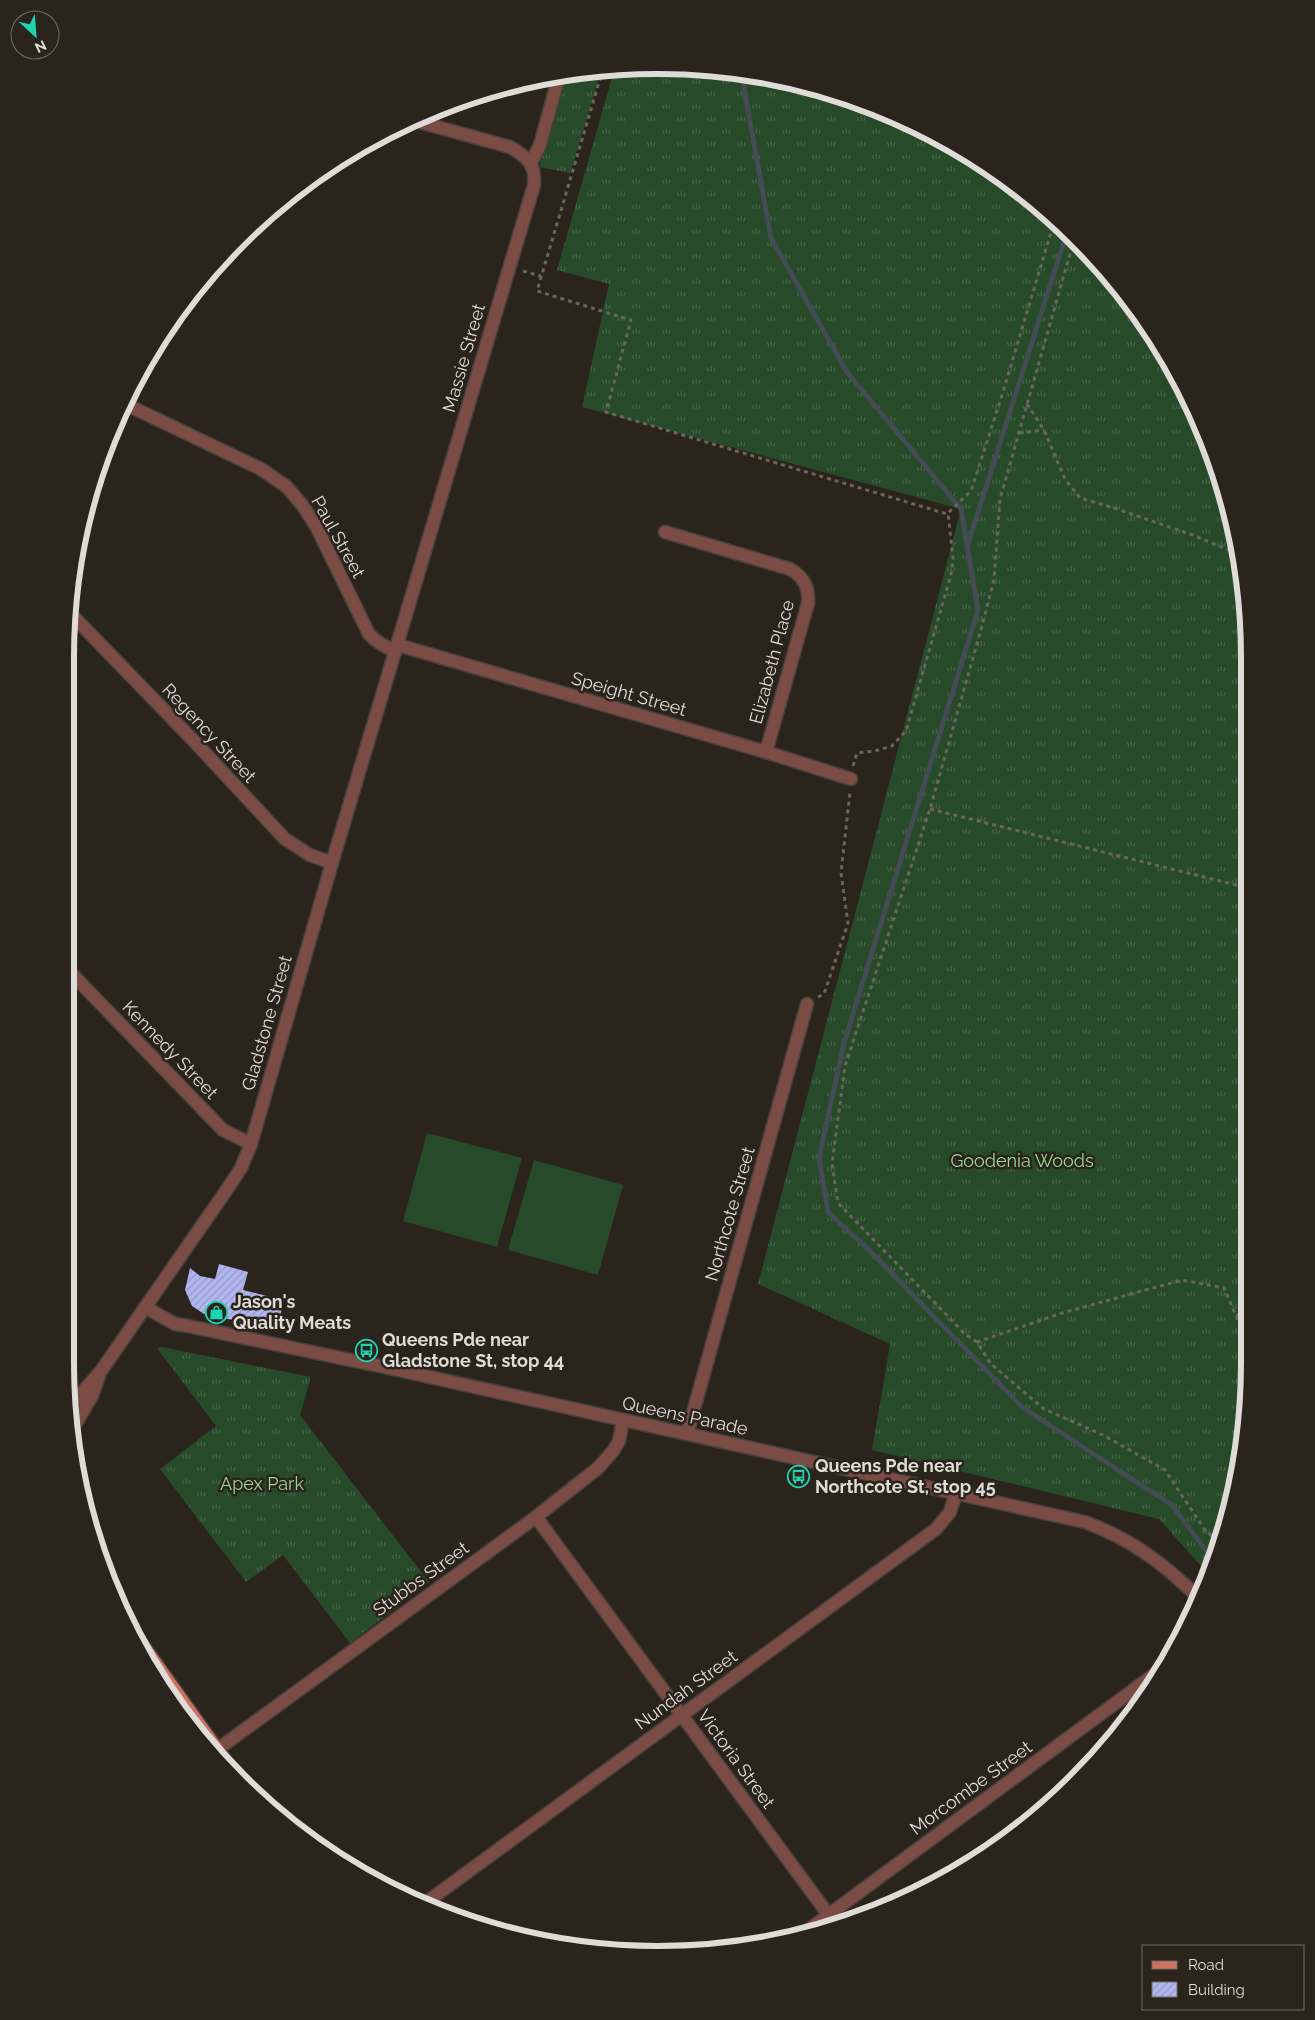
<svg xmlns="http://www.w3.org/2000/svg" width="1315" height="2020" font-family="Raleway,sans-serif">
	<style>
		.grass { fill: url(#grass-tufts) }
		.pitch { fill: #274b29 }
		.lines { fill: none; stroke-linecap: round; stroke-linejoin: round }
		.stream { stroke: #434b55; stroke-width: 5 }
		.building { fill: url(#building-hatch) }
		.minor-casing { stroke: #47413a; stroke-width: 15 }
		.major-casing { stroke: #47413a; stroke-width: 15 }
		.path { stroke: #6a645d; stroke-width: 3; stroke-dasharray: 4 4; stroke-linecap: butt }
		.minor { stroke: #7a4c44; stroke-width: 12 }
		.major { stroke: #cd7160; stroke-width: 12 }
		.labels { text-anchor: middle; stroke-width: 5; stroke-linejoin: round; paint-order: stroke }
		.street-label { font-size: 18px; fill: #dfdbd6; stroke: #2a241c }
		.park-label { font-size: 18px; fill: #97d999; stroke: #2a241c }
		.poi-label { font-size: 18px; font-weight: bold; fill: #dfdbd6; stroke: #2a241c; text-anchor: start }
		.rim { fill: none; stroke: #dfdbd6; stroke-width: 6 }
	</style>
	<defs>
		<pattern id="grass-tufts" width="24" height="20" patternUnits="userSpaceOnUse" patternTransform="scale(1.25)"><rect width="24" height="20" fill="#274b29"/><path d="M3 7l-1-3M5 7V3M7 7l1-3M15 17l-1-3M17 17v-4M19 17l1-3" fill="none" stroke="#466447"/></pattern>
		<pattern id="building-hatch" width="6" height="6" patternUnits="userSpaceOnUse" patternTransform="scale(1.25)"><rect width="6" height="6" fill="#b1b6f0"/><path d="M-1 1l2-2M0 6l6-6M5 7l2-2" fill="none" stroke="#9699c4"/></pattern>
	</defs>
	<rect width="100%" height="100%" fill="#2a241c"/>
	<g class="grass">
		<polygon points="615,67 735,70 848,96 953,144 1048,212 1128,297 1189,396 1230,504 1249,619 1245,1440 1209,1575 1159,1519 872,1450 890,1344 758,1284 961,509 582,407 609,284 557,270"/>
		<polygon points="602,69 570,173 539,167 565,75"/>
		<polygon points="162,1347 311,1377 300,1415 429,1582 350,1643 283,1555 246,1582 160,1469 216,1426 157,1348"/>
	</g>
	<g class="pitch">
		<polygon points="427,1133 522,1158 497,1247 403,1221"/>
		<polygon points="534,1160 623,1185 598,1275 508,1250"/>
	</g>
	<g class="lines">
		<g class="stream">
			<polyline points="741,71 771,238 847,372 961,509 978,610 844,1043 819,1158 828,1212 871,1252 1023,1408 1172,1505 1213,1560"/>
			<polyline points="968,544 1067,232"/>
		</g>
	</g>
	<polygon class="building" points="219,1264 248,1272 243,1290 284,1300 277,1329 204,1314 192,1306 185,1290 190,1268 200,1276 215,1279"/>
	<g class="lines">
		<defs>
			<g id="minor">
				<polyline points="531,163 540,145 559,76"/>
				<path d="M123,403L261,469L287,487L303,506L316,526L369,634C377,643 385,647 396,651"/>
				<path d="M665,532L790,569C804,577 809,587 808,603L766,752"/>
				<polyline points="70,613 192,739 285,839 310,855 332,863"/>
				<polyline points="398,645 766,752 851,779"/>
				<polyline points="70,972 223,1130 251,1144"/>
				<path d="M145,1307L175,1324L188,1326L398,1370L1085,1522C1133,1540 1164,1564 1200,1599"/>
				<path d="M70,1406L101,1371L230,1185L241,1168L251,1144L332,863L534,185C536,164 527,157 510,147L412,120"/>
				<polyline points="70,1433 92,1396 99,1376"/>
				<polyline points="687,1434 807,1004"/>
				<polyline points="536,1517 836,1925"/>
				<polyline points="218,1749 536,1517 598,1468 613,1451 619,1441 623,1420"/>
				<polyline points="424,1904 936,1529 950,1512 956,1493"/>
				<polyline points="800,1936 1163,1668"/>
			</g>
			<polyline id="major" points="138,1638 243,1785"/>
		</defs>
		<use href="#minor" class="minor-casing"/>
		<use href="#major" class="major-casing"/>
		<g class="path">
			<polyline points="603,69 537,291 631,320 606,412 947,514"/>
			<polyline points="523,271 541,276"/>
			<polyline points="1027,404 1044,430 1065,479 1080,498 1114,508 1193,535 1238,554"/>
			<polyline points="1019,433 1044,430"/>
			<polyline points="1231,551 1235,536"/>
			<polyline points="853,766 857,753 875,751 892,746 906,731 952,571 953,558 948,513 971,491 1003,392 1055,219"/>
			<polyline points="930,809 1248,888"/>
			<polyline points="818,997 824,994 848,923 841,873 850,792"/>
			<polyline points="1236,1316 1246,1310"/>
			<polyline points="977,1342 965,1334 838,1203 832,1164 845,1066 930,809 982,626 994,579 1000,499 1074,240"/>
			<polyline points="1218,1541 1205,1530 1165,1470 1103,1435 1044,1409 991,1364 977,1342 1062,1313 1182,1280 1224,1288 1245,1337"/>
		</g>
		<use href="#minor" class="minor"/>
		<use href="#major" class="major"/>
	</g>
	<defs>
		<symbol id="shop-ring" viewBox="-11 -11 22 22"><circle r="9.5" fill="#2a241c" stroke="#1ed5b1" stroke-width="1.5"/><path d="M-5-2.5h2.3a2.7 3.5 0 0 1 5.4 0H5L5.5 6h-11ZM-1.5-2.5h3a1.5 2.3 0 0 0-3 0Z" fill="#1ed5b1"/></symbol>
		<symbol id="bus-ring" viewBox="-11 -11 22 22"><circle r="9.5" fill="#2a241c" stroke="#1ed5b1" stroke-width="1.5"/><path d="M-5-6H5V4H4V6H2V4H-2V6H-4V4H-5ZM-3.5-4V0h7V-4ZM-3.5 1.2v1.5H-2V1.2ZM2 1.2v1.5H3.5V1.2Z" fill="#1ed5b1"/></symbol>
	</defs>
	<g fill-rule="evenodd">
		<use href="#shop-ring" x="204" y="1300" width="25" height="25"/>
		<use href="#bus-ring" x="354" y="1338" width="25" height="25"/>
		<use href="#bus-ring" x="786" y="1464" width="25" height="25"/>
	</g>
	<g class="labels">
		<g class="street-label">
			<text transform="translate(464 358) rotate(-74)" y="6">Massie Street</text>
			<text transform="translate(338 537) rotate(61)" y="6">Paul Street</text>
			<text transform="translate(772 662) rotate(-75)" y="6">Elizabeth Place</text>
			<text transform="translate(629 694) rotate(16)" y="6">Speight Street</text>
			<text transform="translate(209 733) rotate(47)" y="6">Regency Street</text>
			<text transform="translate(267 1023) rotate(-74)" y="6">Gladstone Street</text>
			<text transform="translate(170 1050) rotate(46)" y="6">Kennedy Street</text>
			<text transform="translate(730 1214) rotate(-74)" y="6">Northcote Street</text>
			<text transform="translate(685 1416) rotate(12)" y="6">Queens Parade</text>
			<text transform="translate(421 1579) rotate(-36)" y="6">Stubbs Street</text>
			<text transform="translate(686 1690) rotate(-36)" y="6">Nundah Street</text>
			<text transform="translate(736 1759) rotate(54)" y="6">Victoria Street</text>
			<text transform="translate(971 1788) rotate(-36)" y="6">Morcombe Street</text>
		</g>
		<g class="park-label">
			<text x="1022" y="1167">Goodenia Woods</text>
			<text x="262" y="1490">Apex Park</text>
		</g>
		<g class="poi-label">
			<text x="233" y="1308">Jason's<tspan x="233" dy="21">Quality Meats</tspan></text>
			<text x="382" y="1346">Queens Pde near<tspan x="382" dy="21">Gladstone St, stop 44</tspan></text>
			<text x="815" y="1472">Queens Pde near<tspan x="815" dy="21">Northcote St, stop 45</tspan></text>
		</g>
	</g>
	<path d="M0 0H1315V2020H0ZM657 74H658A583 583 0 0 1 1241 657V1363A583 583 0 0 1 658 1946H657A583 583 0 0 1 74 1363V657A583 583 0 0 1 657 74Z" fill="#2a241c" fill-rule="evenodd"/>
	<path class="rim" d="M657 74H658A583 583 0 0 1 1241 657V1363A583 583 0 0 1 658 1946H657A583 583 0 0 1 74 1363V657A583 583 0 0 1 657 74Z"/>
	<rect x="1142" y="1945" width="162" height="65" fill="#2a241c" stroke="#726d66"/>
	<rect x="1152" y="1961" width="25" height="8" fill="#cd7160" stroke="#726d66"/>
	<text x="1188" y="1970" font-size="15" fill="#dfdbd6">Road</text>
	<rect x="1152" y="1982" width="25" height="15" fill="url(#building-hatch)" stroke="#726d66"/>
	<text x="1188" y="1995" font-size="15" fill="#dfdbd6">Building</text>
	<g transform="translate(35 35) rotate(154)"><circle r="24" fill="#2a241c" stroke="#726d66"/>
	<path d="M0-4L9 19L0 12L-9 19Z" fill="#1ed5b1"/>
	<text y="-8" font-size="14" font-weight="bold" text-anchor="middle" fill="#dfdbd6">N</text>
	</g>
</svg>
